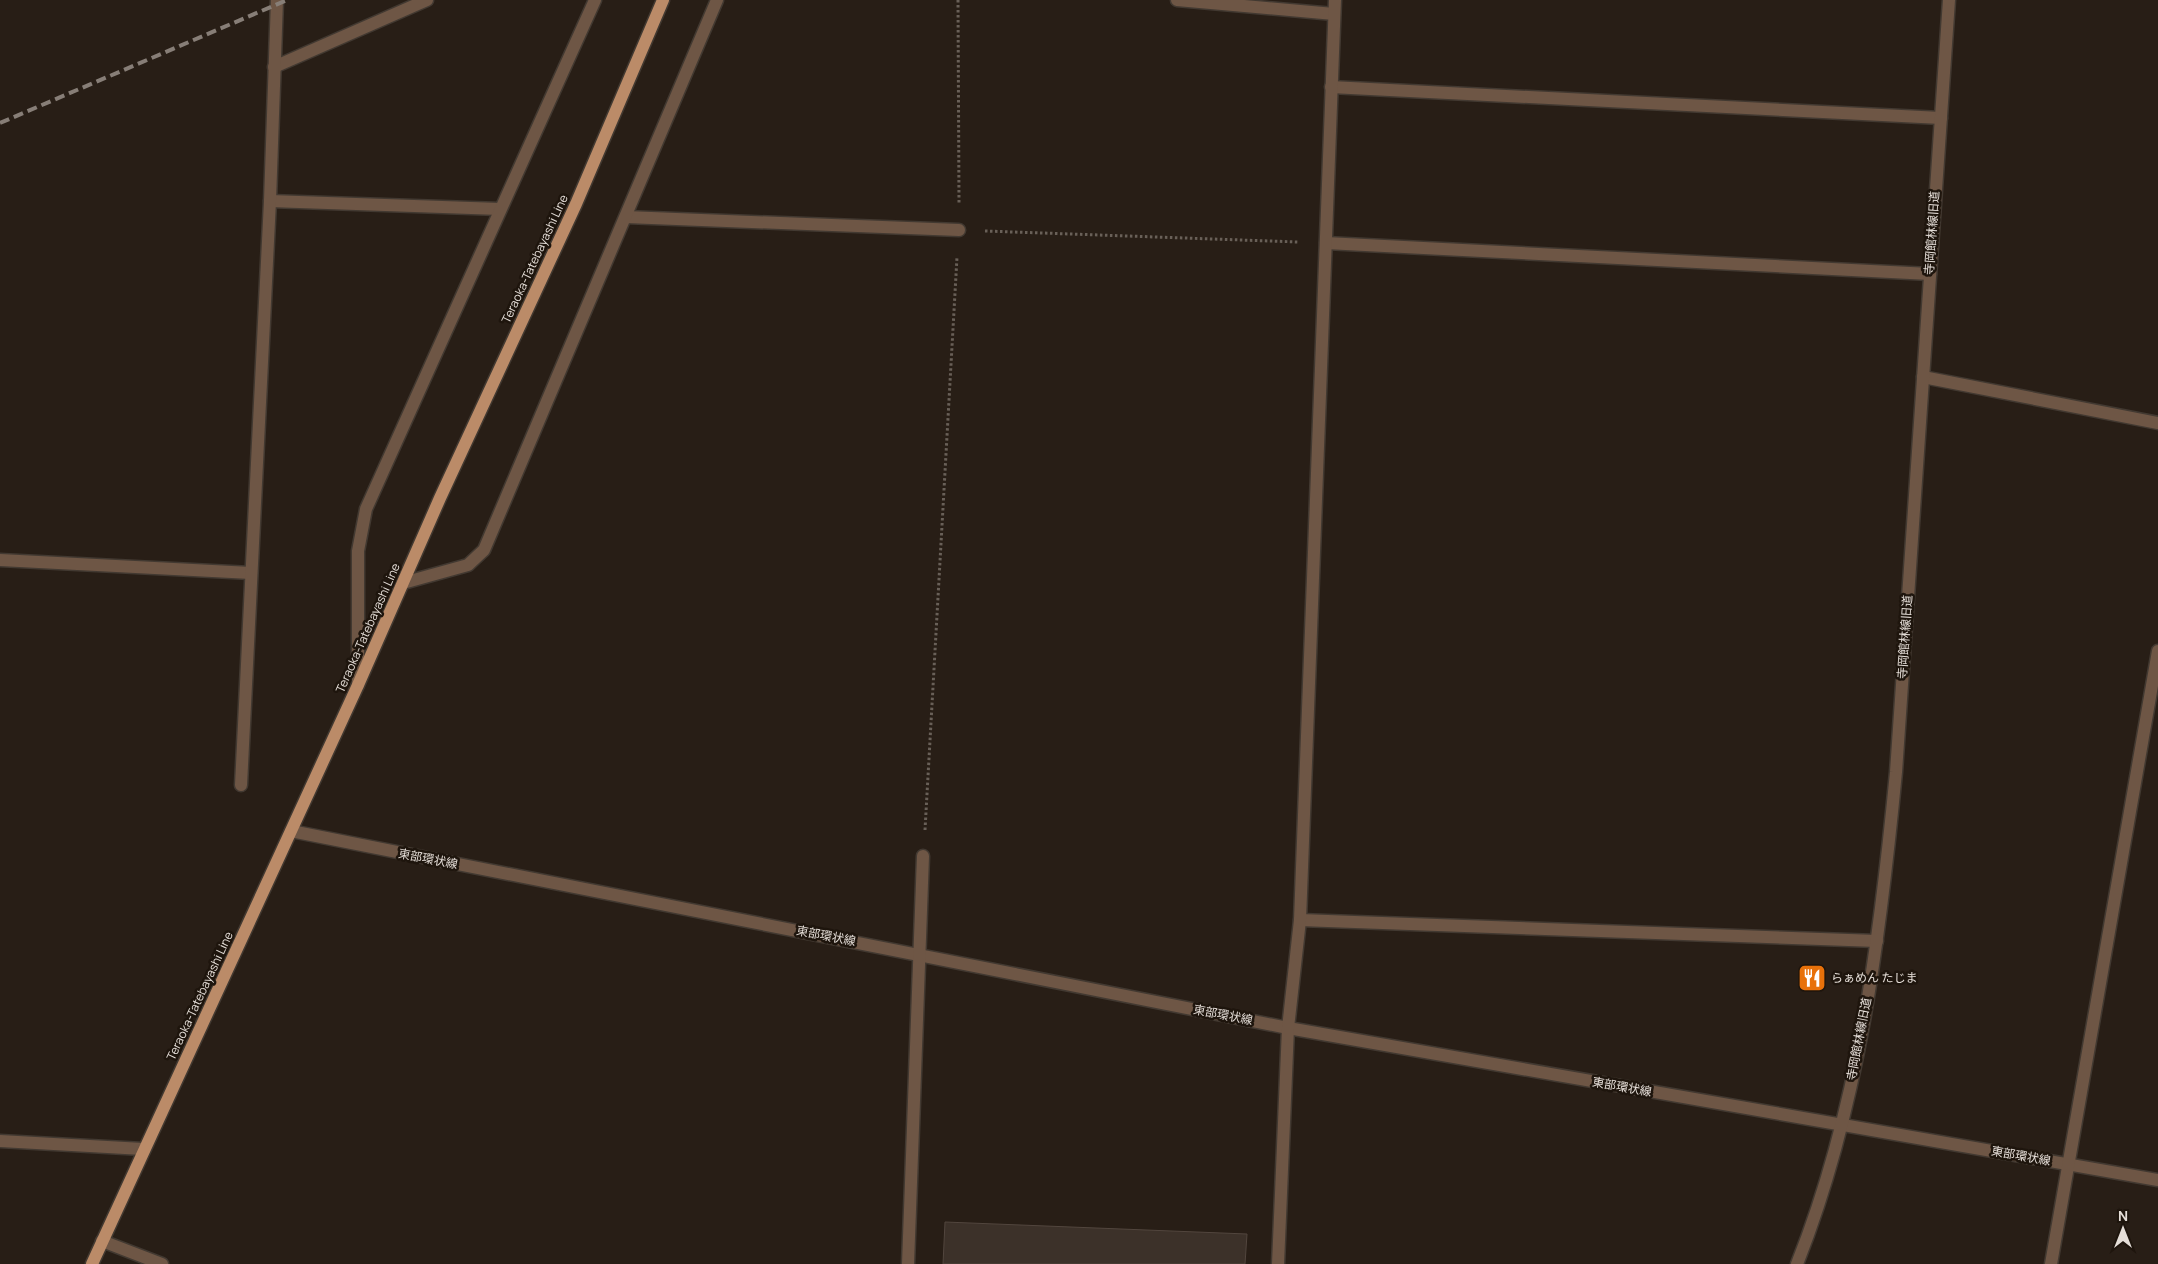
<svg xmlns="http://www.w3.org/2000/svg" width="2158" height="1264" font-family="Manrope,'Noto Sans JP',sans-serif">
	<style>
		.building { fill: #3c3129; stroke: #52463e }
		.lines { fill: none; stroke-linecap: round; stroke-linejoin: round }
		.minor-casing { stroke: #423931; stroke-width: 15 }
		.major-casing { stroke: #423931; stroke-width: 15 }
		.path { stroke: #696058; stroke-width: 3; stroke-dasharray: 2.5 2.5; stroke-linecap: butt }
		.minor { stroke: #6e5645; stroke-width: 12 }
		.major { stroke: #bb8b68; stroke-width: 12 }
		.rail { stroke: #877e77; stroke-width: 4; stroke-dasharray: 10 5; stroke-linecap: butt }
		.labels { text-anchor: middle; stroke-width: 5; stroke-linejoin: round; paint-order: stroke }
		.street-label { font-size: 12px; fill: #e5ded8; stroke: #1e150d }
		.poi-label { font-size: 12px; fill: #e5ded8; stroke: #1e150d; text-anchor: start }
	</style>
	<rect width="100%" height="100%" fill="#281e16"/>
	<polygon class="building" points="945,1222 1247,1234 1245,1264 943,1264"/>
	<g class="lines">
		<defs>
			<g id="minor">
				<polyline points="1177,0 1334,14"/>
				<polyline points="274,67 427,0"/>
				<polyline points="1331,87 1941,118"/>
				<polyline points="270,201 500,209"/>
				<polyline points="626,217 959,230"/>
				<polyline points="1326,243 1930,274"/>
				<polyline points="1923,377 2158,423"/>
				<polyline points="0,560 251,573"/>
				<polyline points="403,583 468,565 484,550 717,0"/>
				<polyline points="358,685 358,551 366,509 595,0"/>
				<polyline points="241,785 270,201 277,0"/>
				<polyline points="291,831 1288,1028 2158,1180"/>
				<polyline points="1300,920 1877,941"/>
				<polyline points="0,1141 143,1149"/>
				<polyline points="102,1241 162,1264"/>
				<polyline points="908,1264 923,856"/>
				<polyline points="1278,1264 1288,1028 1300,920 1335,0"/>
				<path d="M1797,1264C1859,1108 1880,938 1896,772L1949,0"/>
				<polyline points="2051,1264 2158,651"/>
			</g>
			<polyline id="major" points="92,1264 358,685 440,498 576,204 663,0"/>
		</defs>
		<use href="#minor" class="minor-casing"/>
		<use href="#major" class="major-casing"/>
		<g class="path">
			<polyline points="958,0 959,203"/>
			<polyline points="985,231 1298,242"/>
			<polyline points="925,830 957,257"/>
		</g>
		<use href="#minor" class="minor"/>
		<use href="#major" class="major"/>
		<polyline class="rail" points="0,123 287,0"/>
	</g>
	<defs>
		<symbol id="restaurant-square" viewBox="-11 -11 22 22"><rect x="-9" y="-9" width="18" height="18" rx="4" fill="#e8710a" stroke="#1e150d"/><path d="M-5-6h1v4h1v-4h1v4h1v-4h1v5L-1.5 .5V6h-2V.5L-5-1ZM5-6V6H3V1.5H1.5Q1.5-4 5-6Z" fill="#fff"/></symbol>
	</defs>
	<g fill-rule="evenodd">
		<use href="#restaurant-square" x="1796" y="962" width="32" height="32"/>
	</g>
	<g class="labels">
		<g class="street-label">
			<text transform="translate(1932 233) rotate(-86)" y="4">寺岡館林線旧道</text>
			<text transform="translate(535 259) rotate(-65)" y="4">Teraoka-Tatebayashi Line</text>
			<text transform="translate(368 628) rotate(-66)" y="4">Teraoka-Tatebayashi Line</text>
			<text transform="translate(1905 637) rotate(-86)" y="4">寺岡館林線旧道</text>
			<text transform="translate(428 859) rotate(11)" y="4">東部環状線</text>
			<text transform="translate(826 936) rotate(11)" y="4">東部環状線</text>
			<text transform="translate(200 996) rotate(-65)" y="4">Teraoka-Tatebayashi Line</text>
			<text transform="translate(1223 1015) rotate(11)" y="4">東部環状線</text>
			<text transform="translate(1859 1039) rotate(-79)" y="4">寺岡館林線旧道</text>
			<text transform="translate(1622 1087) rotate(10)" y="4">東部環状線</text>
			<text transform="translate(2021 1156) rotate(10)" y="4">東部環状線</text>
		</g>
		<g class="poi-label">
			<text x="1831" y="982">らぁめん たじま</text>
		</g>
	</g>
	<g transform="translate(2123 1229)" stroke="#1e150d" stroke-width="4" paint-order="stroke">
	<path d="M0-4L9 19L0 12L-9 19Z" fill="#e5ded8"/>
	<text y="-8" font-size="14" font-weight="bold" text-anchor="middle" fill="#e5ded8">N</text>
	</g>
</svg>
